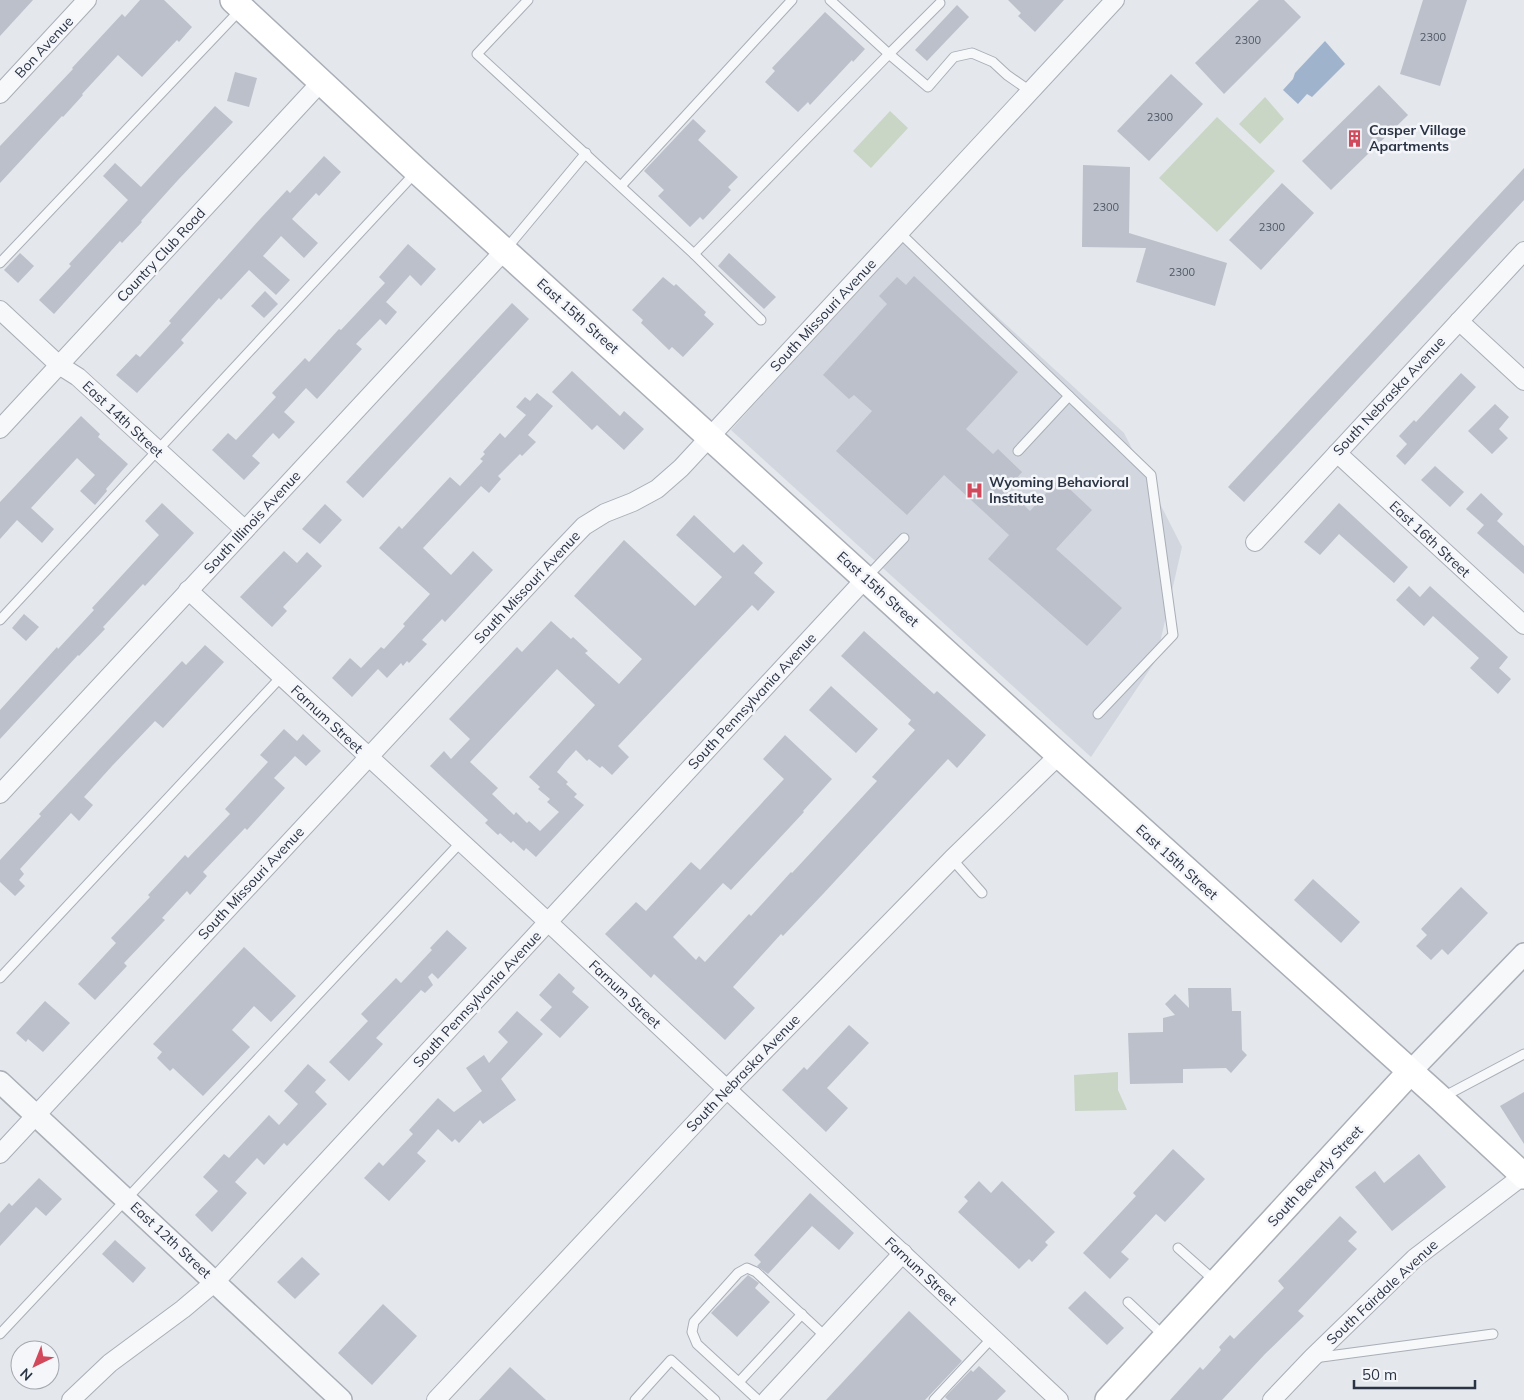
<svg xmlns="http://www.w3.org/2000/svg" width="1524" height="1400" font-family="Mulish,sans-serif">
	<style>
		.built { fill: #d2d6de }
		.green { fill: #c9d6c5 }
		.water { fill: #9fb4cc }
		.building { fill: #bbc0ca; fill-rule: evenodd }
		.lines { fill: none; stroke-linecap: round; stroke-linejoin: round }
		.service-casing { stroke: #a9aeb7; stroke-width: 11 }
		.minor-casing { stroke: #a9aeb7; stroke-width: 20 }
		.tertiary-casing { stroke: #a9aeb7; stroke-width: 24 }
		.secondary-casing { stroke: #a9aeb7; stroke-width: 28 }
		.service { stroke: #f7f8fa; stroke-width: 9 }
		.minor { stroke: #f7f8fa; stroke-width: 18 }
		.tertiary { stroke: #f7f8fa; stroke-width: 21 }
		.secondary { stroke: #fff; stroke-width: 25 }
		.labels { text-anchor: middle; stroke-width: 5; stroke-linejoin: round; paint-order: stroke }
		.number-label { font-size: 11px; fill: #4f5766 }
		.street-label { font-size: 14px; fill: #2b3445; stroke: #f4f6f9 }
		.poi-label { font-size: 14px; font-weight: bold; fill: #2b3445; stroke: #f4f6f9; text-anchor: start }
	</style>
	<rect width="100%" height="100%" fill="#e4e7ec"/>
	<polygon class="built" points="907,234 1124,433 1182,547 1156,660 1091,757 731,430"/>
	<g class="green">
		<polygon points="1265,97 1284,119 1260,144 1239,124"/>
		<polygon points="890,111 908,128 871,168 853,151"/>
		<polygon points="1217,117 1275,171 1217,232 1159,178"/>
		<polygon points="1118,1072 1118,1090 1127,1110 1075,1111 1074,1075"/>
	</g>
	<polygon class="water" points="1325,41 1345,64 1312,97 1307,94 1298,104 1283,90 1293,79 1295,73"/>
	<g class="building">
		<polygon points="0,0 33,0 0,36"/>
		<polygon points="140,0 164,0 192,27 179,42 177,40 142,77 118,55 82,94 83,95 63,117 62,116 0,183 0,146 73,69 72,68 122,14 125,17"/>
		<polygon points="1008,0 1064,0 1035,32 1018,16 1021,13"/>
		<polygon points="1259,0 1284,0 1301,17 1224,94 1195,63"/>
		<polygon points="1423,0 1467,0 1440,86 1400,74"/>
		<polygon points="957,5 969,17 927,61 915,50"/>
		<polygon points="825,12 865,49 853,62 852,60 810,105 808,102 798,112 765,82 775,71 772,68"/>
		<polygon points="235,72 257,78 249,107 227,101"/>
		<polygon points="1171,74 1203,104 1149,161 1117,131"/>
		<polygon points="1379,85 1408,115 1331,190 1302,161"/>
		<polygon points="215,106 233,122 178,180 141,221 142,222 122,243 120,241 54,314 39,300 71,266 69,264 128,200 103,176 115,163 141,187"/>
		<polygon points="693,119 706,131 698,140 738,177 728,187 731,190 703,220 700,217 690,227 658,196 664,190 644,171"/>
		<polygon points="324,156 341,172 319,196 316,193 292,219 318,243 304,258 281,236 263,256 290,280 276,295 249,270 221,300 219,298 181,340 184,343 137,393 116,375 136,354 140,357 171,323 169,321 261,218 287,190 290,193"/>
		<polygon points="1083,165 1130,167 1129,233 1227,263 1215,306 1136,282 1146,248 1082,247"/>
		<polygon points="1524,168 1524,200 1244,502 1228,487"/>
		<polygon points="1282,183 1314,213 1261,270 1229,240"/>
		<polygon points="408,244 436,269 421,286 410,275 386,302 397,312 386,325 380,319 356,344 362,349 317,399 306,388 284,412 295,422 279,439 273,433 252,456 260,463 244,480 212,450 228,433 236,440 276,397 272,393 305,358 309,362 339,329 341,330 385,283 379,277"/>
		<polygon points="20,253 34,266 18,283 4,270"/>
		<polygon points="729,253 776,297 764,309 718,266"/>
		<polygon points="914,276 1018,372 966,429 993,454 998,449 1022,472 1007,489 1030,511 1059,479 1092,510 1056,549 1122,608 1087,646 988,559 1009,535 944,475 907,515 836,451 872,411 854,395 849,399 823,375 887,304 879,296 897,277 906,285"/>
		<polygon points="663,277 674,286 676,284 706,312 704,315 714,324 683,357 672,347 669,350 641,323 643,320 632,310"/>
		<polygon points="265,291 278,304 264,318 251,306"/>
		<polygon points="512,303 529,319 363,498 346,482"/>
		<polygon points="572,371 620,416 624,411 644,429 624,450 597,425 592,430 552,392"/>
		<polygon points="1461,373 1476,387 1405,465 1396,456 1407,444 1399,436 1414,420 1416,422"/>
		<polygon points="537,393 553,406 528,435 536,442 522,456 520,454 498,476 501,479 489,493 481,486 423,548 451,575 473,551 493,570 445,622 442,619 422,640 427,644 409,663 407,661 403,666 401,663 387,678 378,669 352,697 332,678 350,658 361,668 381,647 384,649 405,626 403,624 430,594 379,548 399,526 402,529 450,477 460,486 483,461 480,459 485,454 483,452 500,433 505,438 526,415 516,407 525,397 530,401"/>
		<polygon points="1495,404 1509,417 1499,429 1508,438 1492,454 1468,431"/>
		<polygon points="81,416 100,434 98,437 128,464 106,489 107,491 95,505 80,491 95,475 77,458 31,508 54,529 42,543 17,520 0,539 0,502"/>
		<polygon points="1435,466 1464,492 1450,507 1421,480"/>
		<polygon points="1481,493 1503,514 1497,521 1524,546 1524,574 1477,533 1484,525 1466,509"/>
		<polygon points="162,503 194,533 145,586 143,584 103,627 105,629 79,656 78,655 0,739 0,710 57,647 58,649 94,610 92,608 159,535 145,521"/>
		<polygon points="1339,503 1408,567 1394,583 1339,534 1320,555 1304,542"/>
		<polygon points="325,504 342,520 320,544 302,529"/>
		<path d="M694,515L734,553L743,544L763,563L754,573L775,592L758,611L752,605L618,746L629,757L612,775L602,766L600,768L589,759L587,761L576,750L565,762L557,772L568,782L566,784L577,794L574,797L584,805L536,857L526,848L524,851L513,841L511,843L500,833L498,835L485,823L488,820L430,766L444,751L451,759L470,739L449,719L517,647L522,652L551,621L571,639L573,637L588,651L585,653L619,684L642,659L574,596L624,540L695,606L722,577L676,535ZM557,669L595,705L529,777L540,787L538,789L550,799L547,802L559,812L540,831L529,821L527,823L516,812L514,815L492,794L498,788L470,762Z"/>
		<polygon points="284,551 297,563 307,552 322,566 283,607 287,611 272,627 240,597"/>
		<polygon points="1409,586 1420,597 1430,586 1508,657 1499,668 1511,679 1498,694 1470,668 1479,658 1433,616 1424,626 1396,600"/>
		<polygon points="24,614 39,627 26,641 12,628"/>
		<polygon points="864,631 934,694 937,691 986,735 957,768 948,759 823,894 783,936 781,934 733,987 755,1008 725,1040 654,974 651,978 605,934 636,902 646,911 691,862 700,870 784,779 763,759 785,735 832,779 803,811 804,812 731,890 723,883 673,937 696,960 699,956 705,962 749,914 751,916 791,872 792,873 877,781 872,777 915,730 908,724 911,720 841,656"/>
		<polygon points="205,645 224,662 163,728 155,721 112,766 84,797 93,805 79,821 71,813 20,869 24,874 19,880 25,886 15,896 0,882 0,860 41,816 39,814 182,661 186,665"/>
		<polygon points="831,686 878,729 856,753 809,710"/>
		<polygon points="284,729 297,741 303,734 321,751 306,766 295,756 274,778 285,788 247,830 245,828 203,872 207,876 190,895 187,891 162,918 165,920 124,963 127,966 95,1000 78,984 116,943 111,938 150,897 148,895 185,855 188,858 230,814 225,809 268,762 260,755"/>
		<polygon points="1313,879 1360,922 1341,943 1294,900"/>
		<polygon points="1461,887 1488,913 1448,955 1442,949 1431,960 1416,946 1427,935 1421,929"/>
		<polygon points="447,930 467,948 438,979 432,973 428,977 433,985 425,993 421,990 376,1038 383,1044 349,1081 329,1062 368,1021 361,1014 396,978 401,983 432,950 430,948"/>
		<polygon points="244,947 296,996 271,1022 254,1006 232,1030 250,1047 203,1096 173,1068 170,1071 157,1058 162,1052 153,1044"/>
		<polygon points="559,973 575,988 572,992 589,1007 560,1038 540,1020 552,1007 539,995"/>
		<polygon points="1188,988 1231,988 1232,1011 1241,1011 1242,1050 1247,1055 1231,1073 1226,1068 1183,1069 1183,1083 1130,1084 1128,1033 1163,1032 1163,1018 1175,1015 1165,1004 1175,994 1189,1008"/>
		<polygon points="45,1001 70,1023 43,1052 28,1039 26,1042 16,1033"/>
		<polygon points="517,1011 543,1034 501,1079 516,1100 483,1124 480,1120 459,1143 455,1139 452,1142 438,1129 417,1153 426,1161 389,1201 364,1178 379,1162 383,1166 413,1134 409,1130 438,1098 454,1112 482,1091 466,1068 484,1055 489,1063 508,1042 498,1032"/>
		<polygon points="849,1025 869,1043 827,1088 848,1108 826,1132 782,1090 804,1067 807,1070"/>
		<polygon points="308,1064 326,1080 315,1092 327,1104 287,1146 284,1143 264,1165 257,1158 235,1182 247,1193 212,1232 195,1215 218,1191 203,1177 224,1154 229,1158 269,1115 279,1125 298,1104 284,1091"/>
		<polygon points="1524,1092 1524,1144 1500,1106"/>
		<polygon points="1173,1149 1205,1179 1165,1222 1156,1214 1121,1252 1129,1259 1110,1279 1083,1253 1136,1196 1133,1193"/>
		<polygon points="1419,1154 1446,1187 1392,1231 1355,1187 1375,1171 1384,1183"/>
		<polygon points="39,1178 62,1199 46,1216 36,1207 0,1246 0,1213 9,1203 12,1206"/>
		<polygon points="979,1181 991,1193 1002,1181 1055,1232 1045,1242 1048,1245 1032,1262 1029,1259 1019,1269 958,1212 968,1201 964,1197"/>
		<polygon points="810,1193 854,1233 839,1250 812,1226 768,1274 757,1266 761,1262 754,1255"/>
		<polygon points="1340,1216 1357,1232 1348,1241 1357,1249 1298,1311 1304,1316 1265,1354 1222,1400 1170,1400 1200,1367 1203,1370 1221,1350 1219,1347 1230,1335 1234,1339 1284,1288 1278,1281"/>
		<polygon points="115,1240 146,1268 133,1283 102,1254"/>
		<polygon points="302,1257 320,1274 295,1299 277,1282"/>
		<polygon points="748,1275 759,1283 755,1288 770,1302 737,1337 711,1313"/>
		<polygon points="1085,1291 1124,1328 1107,1345 1068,1308"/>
		<polygon points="383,1304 417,1336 372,1385 338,1353"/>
		<polygon points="909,1311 962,1361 925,1400 826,1400"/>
		<polygon points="979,1366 1006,1391 997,1400 948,1400 945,1397 971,1370 973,1372"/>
		<polygon points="510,1367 546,1400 479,1400"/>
	</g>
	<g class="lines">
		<defs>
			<g id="service">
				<polyline points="528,0 477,54 694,254 761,320"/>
				<polyline points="940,3 889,54 928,87 954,57 972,53 993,62 1007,75 1030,91"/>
				<polyline points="621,186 792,0"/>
				<polyline points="899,232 1151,475 1173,635 1098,714"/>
				<polyline points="506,249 586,153"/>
				<polyline points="694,254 889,54 830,0"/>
				<polyline points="0,263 242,8"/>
				<polyline points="1018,451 1069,396"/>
				<polyline points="866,578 904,538"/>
				<polyline points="0,620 415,173"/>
				<polyline points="952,859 982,893"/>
				<polyline points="0,978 281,677"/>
				<polyline points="1443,1097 1524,1054"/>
				<polyline points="1178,1248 1215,1281"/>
				<polyline points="1128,1302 1164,1336"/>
				<polyline points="0,1334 461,842"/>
				<polyline points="1314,1358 1493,1334"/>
				<polyline points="739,1382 802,1314"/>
				<polyline points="635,1400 671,1360 715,1400"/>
				<polyline points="758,1400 697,1344 692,1332 694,1322 738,1273 747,1268 756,1272 826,1337"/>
				<polyline points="934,1400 992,1338"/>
			</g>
			<g id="minor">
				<polyline points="0,94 87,0"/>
				<polyline points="0,310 59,365 78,377 245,530"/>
				<polyline points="1459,321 1524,381"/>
				<polyline points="0,429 321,82"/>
				<polyline points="1337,453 1524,625"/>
				<polyline points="1255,542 1524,251"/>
				<polyline points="188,590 548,922 1059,1400"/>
				<polyline points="0,794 505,250"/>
				<polyline points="0,1154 561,550 584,526 605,513 633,502 657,489 681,468 1115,0"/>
				<polyline points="71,1400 110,1363 183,1309 215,1282 866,578"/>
				<polyline points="436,1400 726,1090 952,859 1059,755"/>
				<polyline points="767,1400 903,1253"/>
				<polyline points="1272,1400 1312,1358 1415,1258 1524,1175"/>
			</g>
			<g id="tertiary">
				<polyline points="1410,1072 1524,954"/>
				<polyline points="0,1082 341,1400"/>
			</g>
			<g id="secondary">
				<polyline points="233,0 417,171 1059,755 1440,1098 1524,1176"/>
				<polyline points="1108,1400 1410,1072"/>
			</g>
		</defs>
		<use href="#service" class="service-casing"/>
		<use href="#minor" class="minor-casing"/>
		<use href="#tertiary" class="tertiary-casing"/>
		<use href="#secondary" class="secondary-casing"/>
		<use href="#service" class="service"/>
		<use href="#minor" class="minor"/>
		<use href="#tertiary" class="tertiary"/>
		<use href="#secondary" class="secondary"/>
	</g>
	<defs>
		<symbol id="building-bare" viewBox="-9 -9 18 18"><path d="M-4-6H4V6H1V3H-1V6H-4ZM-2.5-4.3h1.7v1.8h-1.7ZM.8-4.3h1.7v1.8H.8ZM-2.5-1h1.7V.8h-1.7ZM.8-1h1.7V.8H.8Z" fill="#d1495b" stroke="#f4f6f9" stroke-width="2.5" paint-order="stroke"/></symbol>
		<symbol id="hospital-bare" viewBox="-9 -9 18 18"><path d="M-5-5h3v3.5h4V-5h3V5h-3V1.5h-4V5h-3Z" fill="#d1495b" stroke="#f4f6f9" stroke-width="2.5" paint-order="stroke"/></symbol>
	</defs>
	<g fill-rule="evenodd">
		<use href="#building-bare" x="1342" y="126" width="25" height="25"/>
		<use href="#hospital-bare" x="962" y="478" width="25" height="25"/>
	</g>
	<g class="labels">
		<g class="number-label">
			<text x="1433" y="41">2300</text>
			<text x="1248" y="44">2300</text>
			<text x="1160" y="121">2300</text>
			<text x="1106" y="211">2300</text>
			<text x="1272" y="231">2300</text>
			<text x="1182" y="276">2300</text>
		</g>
		<g class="street-label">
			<text transform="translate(44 47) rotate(-47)" y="5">Bon Avenue</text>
			<text transform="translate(161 255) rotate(-47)" y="5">Country Club Road</text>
			<text transform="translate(823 315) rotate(-47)" y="5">South Missouri Avenue</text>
			<text transform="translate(578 316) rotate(42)" y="5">East 15th Street</text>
			<text transform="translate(1389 396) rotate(-47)" y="5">South Nebraska Avenue</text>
			<text transform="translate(123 419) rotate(43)" y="5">East 14th Street</text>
			<text transform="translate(252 522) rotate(-47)" y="5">South Illinois Avenue</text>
			<text transform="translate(1430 539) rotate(43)" y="5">East 16th Street</text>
			<text transform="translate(527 587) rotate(-47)" y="5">South Missouri Avenue</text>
			<text transform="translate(878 589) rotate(42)" y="5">East 15th Street</text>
			<text transform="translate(752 701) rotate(-47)" y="5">South Pennsylvania Avenue</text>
			<text transform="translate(327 719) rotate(43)" y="5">Farnum Street</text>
			<text transform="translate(1177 862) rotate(42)" y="5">East 15th Street</text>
			<text transform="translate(251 883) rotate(-47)" y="5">South Missouri Avenue</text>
			<text transform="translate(625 994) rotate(43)" y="5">Farnum Street</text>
			<text transform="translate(477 999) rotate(-47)" y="5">South Pennsylvania Avenue</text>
			<text transform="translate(743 1073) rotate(-46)" y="5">South Nebraska Avenue</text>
			<text transform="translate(1315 1176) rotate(-47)" y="5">South Beverly Street</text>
			<text transform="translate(171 1240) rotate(43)" y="5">East 12th Street</text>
			<text transform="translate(921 1271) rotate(43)" y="5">Farnum Street</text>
			<text transform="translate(1382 1292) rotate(-43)" y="5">South Fairdale Avenue</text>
		</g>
		<g class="poi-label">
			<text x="1369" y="135">Casper Village<tspan x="1369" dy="16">Apartments</tspan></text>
			<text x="989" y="487">Wyoming Behavioral<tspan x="989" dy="16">Institute</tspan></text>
		</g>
	</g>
	<g transform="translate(35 1365) rotate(223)"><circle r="24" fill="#f4f6f9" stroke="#a4a8b1"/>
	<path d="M0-4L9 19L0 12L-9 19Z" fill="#d1495b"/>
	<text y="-8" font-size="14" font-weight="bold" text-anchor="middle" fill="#2b3445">N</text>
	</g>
	<path d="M1354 1380v8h121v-8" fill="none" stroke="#2b3445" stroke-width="2.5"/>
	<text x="1362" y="1380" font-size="15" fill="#2b3445" stroke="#f4f6f9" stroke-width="4" paint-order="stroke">50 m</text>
</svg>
